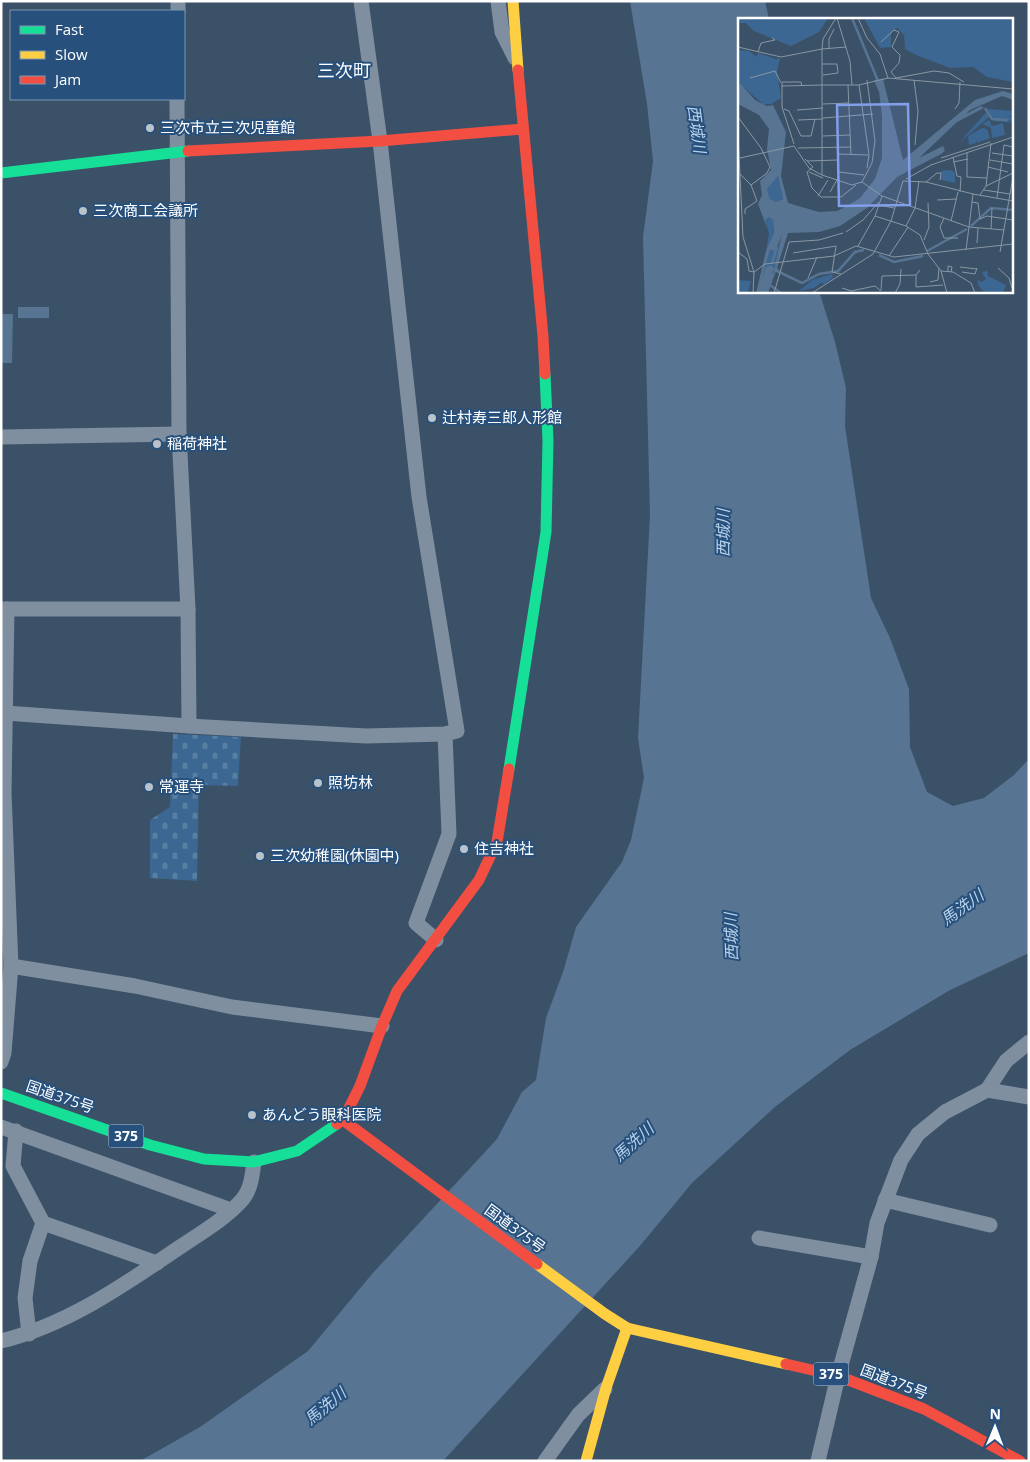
<svg xmlns="http://www.w3.org/2000/svg" width="1030" height="1462" font-family="'Open Sans','Noto Sans JP',sans-serif">
	<style>
		.cemetery { fill: url(#cemetery-stones) }
		.water { fill: #577493 }
		.lines { fill: none; stroke-linecap: round; stroke-linejoin: round }
		.street { stroke: #7f8f9f; stroke-width: 15 }
		.fast { stroke: #16e098; stroke-width: 11 }
		.slow { stroke: #ffcf43; stroke-width: 11 }
		.jam { stroke: #f24e42; stroke-width: 11 }
		.poi-dot { fill: #bac2ca; stroke: #27517c; stroke-width: 2 }
		.labels { text-anchor: middle; stroke-width: 4; stroke-linejoin: round; paint-order: stroke }
		.shield { fill: #27517c; stroke: #becbd8; stroke-width: 1 }
		.shield-label { font-size: 14px; font-weight: bold; fill: #fff }
		.poi-label { font-size: 15px; fill: #fff; stroke: #27517c; text-anchor: start }
		.street-label { font-size: 15px; fill: #fff; stroke: #27517c }
		.water-label { font-size: 16px; font-style: italic; fill: #b8d2ec; stroke: #27517c }
		.quarter-label { font-size: 18px; fill: #fff; stroke: #27517c }
		.inset-river { fill: none; stroke: #577493; stroke-width: 2.5 }
		.inset-road { fill: none; stroke: #8997a4; stroke-width: 1 }
		.view { fill: #839eea; fill-opacity: 0.15; stroke: #839eea; stroke-width: 2.5 }
		.inset-edge { fill: none; stroke: #fff; stroke-width: 2.5 }
	</style>
	<defs>
		<pattern id="cemetery-stones" width="16" height="16" patternUnits="userSpaceOnUse" patternTransform="scale(1.25)"><rect width="16" height="16" fill="#3b6792"/><path d="M2 7V4a2 2 0 0 1 4 0v3zM10 15v-3a2 2 0 0 1 4 0v3z" fill="#587ea2"/></pattern>
	</defs>
	<rect width="100%" height="100%" fill="#3b5168"/>
	<polygon class="cemetery" points="173,734 241,737 238,786 199,785 197,881 150,878 150,820 170,807"/>
	<g class="water">
		<polygon points="630,1 765,1 769,19 739,19 739,291 819,291 835,342 846,388 845,426 871,598 890,638 909,689 910,747 927,792 953,806 984,798 1014,775 1029,759 1029,953 950,990 850,1050 776,1106 692,1183 639,1247 443,1461 140,1461 200,1427 308,1351 372,1274 497,1139 522,1092 536,1080 546,1018 563,972 576,927 622,862 631,840 644,778 638,738 650,515 643,237 653,161 647,104"/>
		<rect x="18" y="307" width="31" height="11"/>
		<polygon points="1,314 13,314 12,363 1,363"/>
	</g>
	<g class="lines">
		<g class="street">
			<polyline points="498,1 502,32 515,58"/>
			<polyline points="178,11 178,1"/>
			<polyline points="177,99 179,434 188,609 189,726"/>
			<polyline points="1,437 179,434"/>
			<polyline points="1,609 188,609"/>
			<polyline points="5,713 189,726 366,736 445,734 457,731 419,497 380,141 361,1"/>
			<polyline points="436,940 416,923 449,834 445,734"/>
			<polyline points="11,966 135,986 232,1007 382,1026"/>
			<polyline points="1,1062 4,1053 11,966 4,793 7,609"/>
			<polyline points="987,1090 1006,1061 1029,1042"/>
			<polyline points="1,1127 231,1210"/>
			<polyline points="16,1131 13,1166 43,1223 157,1263"/>
			<polyline points="885,1200 990,1225"/>
			<polyline points="759,1238 871,1257"/>
			<polyline points="29,1334 25,1298 30,1261 43,1223"/>
			<path d="M1,1341C67,1325 124,1285 180,1247C199,1234 225,1219 241,1201C251,1190 252,1177 254,1162"/>
			<polyline points="545,1461 578,1415 605,1389"/>
			<polyline points="818,1461 838,1376 871,1257 877,1223 901,1160 918,1134 945,1112 987,1090 1029,1097"/>
		</g>
		<g class="fast">
			<polyline points="1,173 188,151"/>
			<polyline points="509,769 546,532 548,441 545,374"/>
			<polyline points="1,1093 150,1145 204,1159 254,1162 297,1151 337,1124"/>
		</g>
		<g class="slow">
			<polyline points="513,1 518,70"/>
			<polyline points="537,1264 605,1314 627,1328 786,1364"/>
			<polyline points="586,1461 606,1388 627,1328"/>
		</g>
		<g class="jam">
			<polyline points="518,70 543,336 545,374"/>
			<polyline points="188,151 380,141 523,129"/>
			<polyline points="343,1120 360,1086 382,1026 397,991 479,880 497,842 509,769"/>
			<polyline points="337,1124 343,1120 537,1264"/>
			<polyline points="786,1364 838,1376 924,1409 1020,1461"/>
		</g>
	</g>
	<g class="poi-dot">
		<circle cx="150" cy="128" r="5"/>
		<circle cx="83" cy="211" r="5"/>
		<circle cx="432" cy="418" r="5"/>
		<circle cx="157" cy="444" r="5"/>
		<circle cx="318" cy="783" r="5"/>
		<circle cx="149" cy="787" r="5"/>
		<circle cx="464" cy="849" r="5"/>
		<circle cx="260" cy="856" r="5"/>
		<circle cx="252" cy="1115" r="5"/>
	</g>
	<g class="labels">
		<g class="shield">
			<rect x="108.5" y="1124.5" width="35" height="23" rx="4"/>
			<rect x="813.5" y="1362.5" width="35" height="23" rx="4"/>
		</g>
		<g class="shield-label">
			<text x="126" y="1141">375</text>
			<text x="831" y="1379">375</text>
		</g>
		<g class="poi-label">
			<text x="160" y="133">三次市立三次児童館</text>
			<text x="93" y="216">三次商工会議所</text>
			<text x="442" y="423">辻村寿三郎人形館</text>
			<text x="167" y="449">稲荷神社</text>
			<text x="328" y="788">照坊林</text>
			<text x="159" y="792">常運寺</text>
			<text x="474" y="854">住吉神社</text>
			<text x="270" y="861">三次幼稚園(休園中)</text>
			<text x="262" y="1120">あんどう眼科医院</text>
		</g>
		<g class="street-label">
			<text transform="translate(60 1097) rotate(19)" y="5">国道375号</text>
			<text transform="translate(515 1229) rotate(36)" y="5">国道375号</text>
			<text transform="translate(894 1382) rotate(21)" y="5">国道375号</text>
		</g>
		<g class="water-label">
			<text transform="translate(697 129) rotate(82)" y="6">西城川</text>
			<text transform="translate(723 533) rotate(-90)" y="6">西城川</text>
			<text transform="translate(962 907) rotate(-36)" y="6">馬洗川</text>
			<text transform="translate(731 937) rotate(-92)" y="6">西城川</text>
			<text transform="translate(633 1142) rotate(-42)" y="6">馬洗川</text>
			<text transform="translate(325 1406) rotate(-40)" y="6">馬洗川</text>
		</g>
		<g class="quarter-label">
			<text x="344" y="77">三次町</text>
		</g>
	</g>
	<g transform="translate(738 18)">
		<rect width="275" height="275" fill="#3b5168"/>
		<path d="M251,91L275,93V98L267,99H275V103L269,102L275,105L256,103L251,99L221,125ZM251,102L254,108L265,105L267,117L254,120L253,110L244,106ZM244,110L249,111L252,120L239,125L238,121V125L231,127L230,118ZM213,152L217,155V165L203,162V153ZM40,157L45,181L38,184L32,181L29,171ZM31,199L35,202L36,218L28,233L31,216L27,202ZM44,216L35,257L34,247L23,262L32,232L40,229Z" fill="#3b6792"/>
		<path d="M0,0H90L81,14L53,28L16,13L8,5H0ZM126,0H275V64L249,59L235,49L212,50L178,37L167,31L166,17L159,10L153,15V29L142,30ZM249,252L250,258L268,267L265,275L246,274L241,268L239,262L244,264L248,261L244,255ZM0,262L13,263L10,275H0Z" fill="#3b6792"/>
		<path d="M0,32L11,33L19,39L20,35L38,41L42,40L39,54L43,80L33,86H25L4,68L0,62ZM94,256L95,260L86,266L84,264L76,270L61,273L74,262Z" fill="#3b6792"/>
		<path d="M145,61L165,142L237,82L265,73L275,76V82L264,78L232,92L228,96L243,88L246,90L219,104L181,140L205,128L207,133L203,136L159,159L129,190L102,208L81,214L50,215L39,250L41,252L38,253L30,275H18L28,233L36,215L35,202L31,199L27,202L29,210L20,186L24,177L22,163L33,152L29,131L31,111L21,97L0,86V63L17,82L29,88L35,87L48,114L43,158L50,185L81,194L99,193L109,188L122,180L137,161L144,140V98L141,74L136,62ZM40,158L45,181L38,184L32,181L29,171ZM44,216L35,257L34,247L28,249L23,263L32,232H38Z" fill="#577493" fill-rule="evenodd"/>
		<path class="inset-river" d="M114,0L140,63M247,90L254,101L270,102M233,208L253,190L275,192M189,233L229,211M141,237L156,244L185,238M34,245L39,229M33,250L64,265L81,256L100,253L117,234L126,232M29,265L43,275"/>
		<path class="inset-road" d="M99,0L112,43L114,67M120,0L129,20L142,36L150,60M143,24L156,12L161,14L154,29L162,37L161,45L153,54L158,60M0,29L43,39L84,31V157L114,167L124,164L144,178L231,209L228,232M84,31L108,29M84,31L85,21L98,0M91,31V21L96,11M20,34L23,25L37,22L34,20M84,46H99L100,55L85,57M12,60L37,53L43,65M158,60L196,53L211,55L226,64M176,62L180,93L177,127M84,67H121L150,60L275,71M110,67L113,137M121,67L131,137L129,150M44,68L84,67M85,86L111,85M46,91L51,93L63,118H73L77,101M217,91L221,85L222,64M59,92L85,90M0,99L23,130L32,149L29,155L13,167L19,183L7,191V196M85,100L135,96M60,102L85,101M0,117L5,219L16,254L15,275M85,118L112,117M56,126L44,89V64H63L64,68M60,130L113,129M229,134V159L249,160M254,135L275,138M100,136L130,137M215,139L219,158L223,159L222,174M2,140L56,128L71,150L84,157M203,140L252,124M67,141L75,149L69,154L74,170L83,179H103L118,167M252,142L275,146M69,143L100,142M215,144L230,141M250,149L270,154M71,154L85,160M101,154L126,157M2,156L13,167M168,161L193,147L275,119M124,164L134,145L137,123L129,62M188,164L199,155H203L202,162M248,168L275,155M246,172L272,176M92,174L100,160V129M242,177L248,168L253,125M80,178L90,162M259,180L266,127L275,129M199,182L219,181M234,184L240,185L242,201L249,198L275,202M141,187L156,190M137,198L168,208L182,217L190,236L203,253L209,275M206,200L202,209L206,220H220M213,203L220,174M168,208L177,190L181,163M253,211L254,190M266,212L231,209L235,176L275,183M108,214L125,202L141,184M186,222L191,209L190,185M239,225L240,210M120,228L137,198L144,178M0,234L9,241L11,253L16,254M262,234L275,159M55,235L98,228L94,254L103,256M151,238L170,209M222,249L239,251M260,250L271,260L274,270M203,253L215,254L233,265L237,275M16,254L27,246L96,238L118,228L156,239L275,226M210,254V248L214,249L213,254M224,254L237,256L239,250M178,257V269L205,267M70,260L79,239M192,264L200,262L201,250M104,270L113,273L137,268L143,273M143,272L144,258L178,257L182,252M36,275L51,224L81,222L105,215M74,275L135,236L153,203L165,163L188,164L235,176M157,275L162,266L163,251"/>
		<path class="view" d="M170,86L172,187L101,188L99,87Z"/>
		<rect width="275" height="275" class="inset-edge"/>
	</g>
	<rect width="1030" height="1462" fill="none" stroke="#ffffff" stroke-width="5"/>
	<rect x="10" y="10" width="175" height="90" fill="#27517c" stroke="#7d97b0"/>
	<rect x="20" y="26" width="25" height="8" fill="#16e098" stroke="#7d97b0"/>
	<text x="55" y="35" font-size="15" fill="#ffffff">Fast</text>
	<rect x="20" y="51" width="25" height="8" fill="#ffcf43" stroke="#7d97b0"/>
	<text x="55" y="60" font-size="15" fill="#ffffff">Slow</text>
	<rect x="20" y="76" width="25" height="8" fill="#f24e42" stroke="#7d97b0"/>
	<text x="55" y="85" font-size="15" fill="#ffffff">Jam</text>
	<g transform="translate(995 1427) rotate(1)" stroke="#27517c" stroke-width="4" paint-order="stroke">
	<path d="M0-4L9 19L0 12L-9 19Z" fill="#ffffff"/>
	<text y="-8" font-size="14" font-weight="bold" text-anchor="middle" fill="#ffffff">N</text>
	</g>
</svg>
